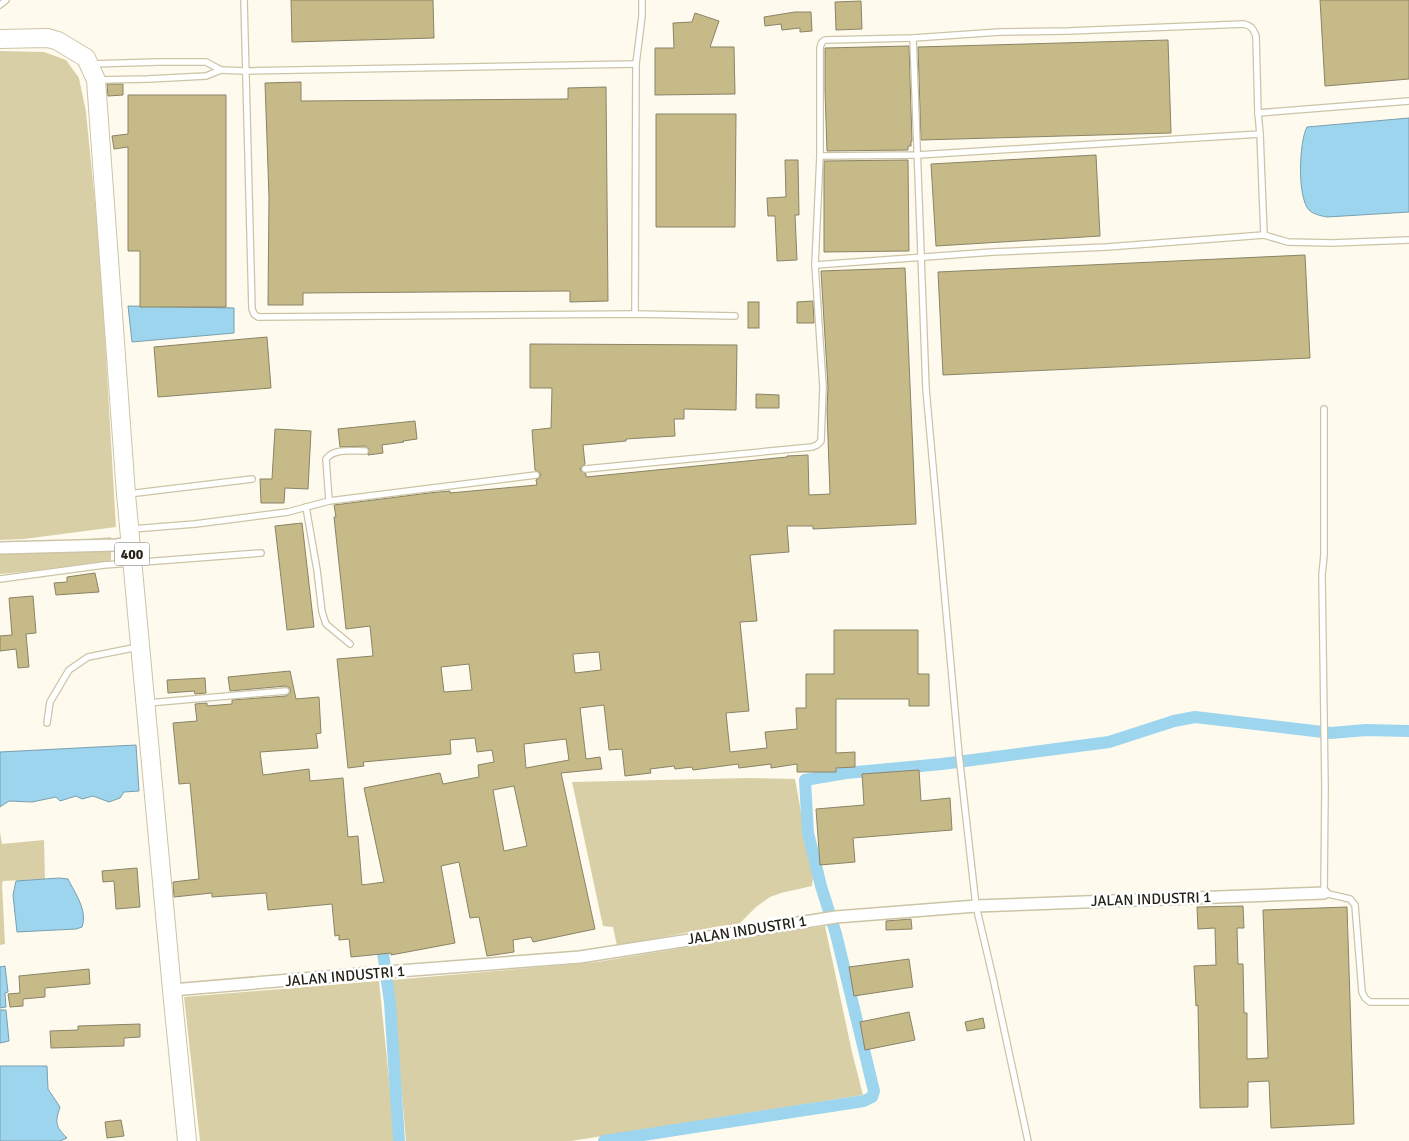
<svg xmlns="http://www.w3.org/2000/svg" width="1409" height="1141" font-family="Signika,sans-serif">
	<style>
		.green { fill: #d9cfa7 }
		.water { fill: #9dd5ee; stroke: #799fad }
		.lines { fill: none; stroke-linecap: round; stroke-linejoin: round }
		.canal { stroke: #9dd5ee; stroke-width: 12 }
		.building { fill: #c6ba88; stroke: #8a8366; fill-rule: evenodd }
		.lane-casing { stroke: #ccc4a6; stroke-width: 8 }
		.street-casing { stroke: #ccc4a6; stroke-width: 14 }
		.primary-casing { stroke: #ccc4a6; stroke-width: 20 }
		.lane { stroke: #fff; stroke-width: 5.5 }
		.street { stroke: #fff; stroke-width: 11 }
		.primary { stroke: #fff; stroke-width: 18 }
		.labels { text-anchor: middle; stroke-width: 5; stroke-linejoin: round; paint-order: stroke }
		.shield { fill: #fff; stroke: #66645c; stroke-width: 1 }
		.shield-label { font-size: 14px; font-weight: bold; fill: #242216 }
		.street-label { font-size: 15px; fill: #242216; stroke: #fff }
	</style>
	<rect width="100%" height="100%" fill="#fefbee"/>
	<g class="green">
		<polygon points="0,51 44,52 66,60 79,78 86,112 100,253 116,527 24,539 0,540"/>
		<polygon points="111,537 111,564 0,574 0,547"/>
		<polygon points="749,778 795,779 813,878 812,886 781,893 770,897 756,907 739,924 720,926 617,946 613,927 603,926 572,782"/>
		<polygon points="0,832 2,844 44,840 45,879 3,881 2,884 5,944 0,945"/>
		<polygon points="825,926 852,1052 863,1095 571,1141 406,1141 392,980 597,962 762,935"/>
		<polygon points="379,981 391,1099 394,1141 200,1141 184,997"/>
	</g>
	<g class="water">
		<path d="M1409,118V212L1327,217C1321,216 1313,214 1309,210C1297,197 1299,142 1307,127Z"/>
		<polygon points="128,306 234,308 234,333 132,342"/>
		<polygon points="136,745 139,791 124,792 120,798 109,802 93,796 82,799 76,796 60,801 56,797 32,802 9,801 0,807 0,752"/>
		<path d="M59,878L68,879C75,893 88,911 82,927L76,929L17,932L13,895L16,881Z"/>
		<polygon points="5,966 8,992 5,993 6,1007 0,1008 0,967"/>
		<polygon points="0,1010 6,1010 9,1041 0,1043"/>
		<path d="M0,1066H47L48,1089L60,1107C55,1123 55,1126 67,1138L60,1141H0Z"/>
	</g>
	<g class="lines">
		<g class="canal">
			<polyline points="381,939 390,1002 399,1141"/>
			<polyline points="604,1141 864,1101 872,1097 874,1091 836,934 821,886 808,833 805,780 846,773 942,764 1109,742 1174,721 1195,717 1331,733 1366,730 1409,731"/>
		</g>
	</g>
	<g class="building">
		<polygon points="291,0 433,0 434,38 292,42"/>
		<polygon points="1320,0 1409,0 1409,79 1325,86"/>
		<polygon points="861,1 862,29 836,30 835,2"/>
		<polygon points="795,12 811,12 812,31 800,32 800,28 782,30 781,24 765,26 764,17"/>
		<polygon points="695,13 719,21 710,47 734,47 735,94 655,95 655,48 674,48 673,23 692,22"/>
		<polygon points="1168,40 1171,133 921,140 918,47"/>
		<polygon points="909,46 912,141 911,141 911,146 908,146 908,150 827,151 825,91 825,48"/>
		<polygon points="301,82 301,101 568,99 568,88 606,87 608,301 570,302 570,291 303,293 303,305 268,305 269,197 265,83"/>
		<polygon points="107,84 123,84 123,95 108,96"/>
		<polygon points="128,95 226,95 226,307 140,307 140,251 128,251 128,147 114,149 112,136 128,134"/>
		<polygon points="656,114 736,114 735,227 656,227"/>
		<polygon points="1096,155 1100,236 936,246 931,164"/>
		<polygon points="785,160 798,160 799,215 795,215 797,260 777,261 775,216 768,216 767,198 786,197"/>
		<polygon points="908,160 909,251 824,252 824,161"/>
		<polygon points="1305,255 1310,358 943,375 938,272"/>
		<path d="M905,268L916,524L813,529V526H787L789,552L750,555L757,621L740,622L749,711L726,713L730,752L767,748L765,732L797,729L796,708H806V674H834V630H918V674H929V706H909V699H836V753L855,752V767L836,768V772H797V764L771,768V764L739,768L738,764L693,770L692,767L675,769L674,766L650,769L651,773L625,776L622,749L609,750L604,705L580,708L586,759L600,757L602,769L561,773L595,929L533,942L531,937L513,940L514,952L487,956L479,917L470,918L459,862L441,866L455,943L391,955V953L351,957L349,939L339,940V935L335,936L332,904L268,910L266,893L212,897V893L174,897L173,882L199,879L190,783L179,784L173,723L197,721L195,704L207,703V706L232,704V700L286,696L290,693V688L286,686L230,691L228,677L290,671L296,699L319,697L321,733L316,734L318,748L260,752L263,775L309,769L310,781L343,778L348,837L358,836L362,885L384,882L364,788L440,773L443,784L479,777L478,765L494,762L492,750L477,752L475,738L450,740L451,754L363,762L364,766L348,768L337,659L373,656L370,626L346,629L334,517H336L334,505L429,493L450,491V493L537,485L536,480L539,478L541,475L539,472L535,470L532,430L551,428L552,388H530V344L737,345L736,410L684,409V419H674L675,436L626,439V441L583,445L585,464L582,466L580,469L582,472L586,474V477L787,457V456L808,455L809,495L830,494L827,410L828,387L821,271ZM599,652L601,670L575,673L573,654ZM469,664L472,690L444,692L441,667ZM566,739L569,760L526,768L524,744ZM514,786L527,846L504,851L493,790Z"/>
		<polygon points="813,301 814,323 797,323 797,302"/>
		<rect x="748" y="302" width="11" height="26"/>
		<polygon points="267,337 271,388 158,397 154,347"/>
		<polygon points="756,394 779,395 779,408 756,408"/>
		<polygon points="415,421 417,439 403,441 404,442 382,445 383,453 368,455 369,449 365,446 340,447 338,429"/>
		<polygon points="275,429 311,431 308,489 285,488 284,503 261,503 260,479 272,479"/>
		<polygon points="302,523 314,627 287,630 275,526"/>
		<polygon points="95,573 99,592 56,595 54,583 67,582 67,577"/>
		<polygon points="33,596 36,633 26,634 29,667 18,668 16,649 0,651 0,636 12,635 9,598"/>
		<polygon points="205,678 206,693 195,694 194,691 168,693 167,680"/>
		<polygon points="919,770 921,801 950,798 952,830 853,838 855,862 820,865 816,809 864,805 862,774"/>
		<polygon points="137,868 140,907 116,909 114,881 103,882 102,871"/>
		<polygon points="1243,906 1244,928 1237,928 1238,964 1243,964 1244,1013 1247,1013 1247,1059 1268,1058 1263,910 1347,907 1354,1124 1271,1128 1269,1081 1248,1082 1248,1107 1200,1108 1198,1005 1196,1006 1194,966 1216,965 1215,928 1198,929 1197,907"/>
		<polygon points="911,919 912,929 886,930 886,921"/>
		<polygon points="909,959 913,987 854,996 849,967"/>
		<polygon points="89,969 90,984 45,988 45,997 23,999 23,1006 10,1007 8,994 20,993 19,976"/>
		<polygon points="909,1012 915,1040 865,1050 860,1022"/>
		<polygon points="983,1018 985,1028 967,1031 965,1022"/>
		<polygon points="140,1024 140,1037 124,1038 124,1046 51,1048 50,1031 78,1030 78,1026"/>
		<polygon points="121,1120 124,1136 107,1138 105,1122"/>
	</g>
	<g class="lines">
		<defs>
			<g id="lane">
				<polyline points="244,0 252,309 254,314 258,317 635,314 735,316"/>
				<polyline points="0,5 6,0"/>
				<polyline points="913,38 926,389 959,755 976,906 993,978 1028,1141"/>
				<polyline points="90,64 158,62 206,62 221,70 245,71 636,64"/>
				<polyline points="97,80 148,79 206,76 221,70"/>
				<polyline points="1260,134 1264,235 1288,242 1332,243 1409,240"/>
				<polyline points="820,156 917,155 1260,134 1258,113"/>
				<polyline points="815,265 993,252 1107,247 1264,235"/>
				<polyline points="635,314 636,64 642,16 642,0"/>
				<polyline points="1324,409 1324,555 1322,575 1325,788 1324,893 1350,899 1355,905 1362,992 1365,998 1370,1002 1409,1002"/>
				<path d="M585,469L812,447L817,445L821,441L823,387L815,265L820,156V55C820,50 819,43 825,40L913,38L1000,32L1068,31L1244,24C1251,26 1253,28 1256,36L1258,113L1409,101"/>
				<polyline points="128,494 252,479"/>
				<path d="M329,501L326,459C334,448 353,451 365,451"/>
				<polyline points="306,507 317,570 322,612 326,624 350,644"/>
				<polyline points="132,529 195,524 288,512 329,501 536,475"/>
				<polyline points="0,579 104,565 261,553"/>
				<polyline points="148,703 286,691"/>
				<polyline points="47,723 50,702 69,670 88,657 138,647"/>
			</g>
			<g id="street">
				<polyline points="0,548 116,545 131,543"/>
				<polyline points="172,990 373,973 580,957 836,917 976,906 1324,893"/>
			</g>
			<polyline id="primary" points="0,39 48,38 58,41 86,58 96,80 126,494 172,990 187,1141"/>
		</defs>
		<use href="#lane" class="lane-casing"/>
		<use href="#street" class="street-casing"/>
		<use href="#primary" class="primary-casing"/>
		<use href="#lane" class="lane"/>
		<use href="#street" class="street"/>
		<use href="#primary" class="primary"/>
	</g>
	<g class="labels">
		<rect class="shield" x="114.5" y="542.5" width="35" height="23" rx="4"/>
		<g class="shield-label">
			<text x="132" y="559">400</text>
		</g>
		<g class="street-label">
			<text transform="translate(1151 899) rotate(-2)" y="5">JALAN INDUSTRI 1</text>
			<text transform="translate(747 930) rotate(-9)" y="5">JALAN INDUSTRI 1</text>
			<text transform="translate(345 976) rotate(-5)" y="5">JALAN INDUSTRI 1</text>
		</g>
	</g>
</svg>
